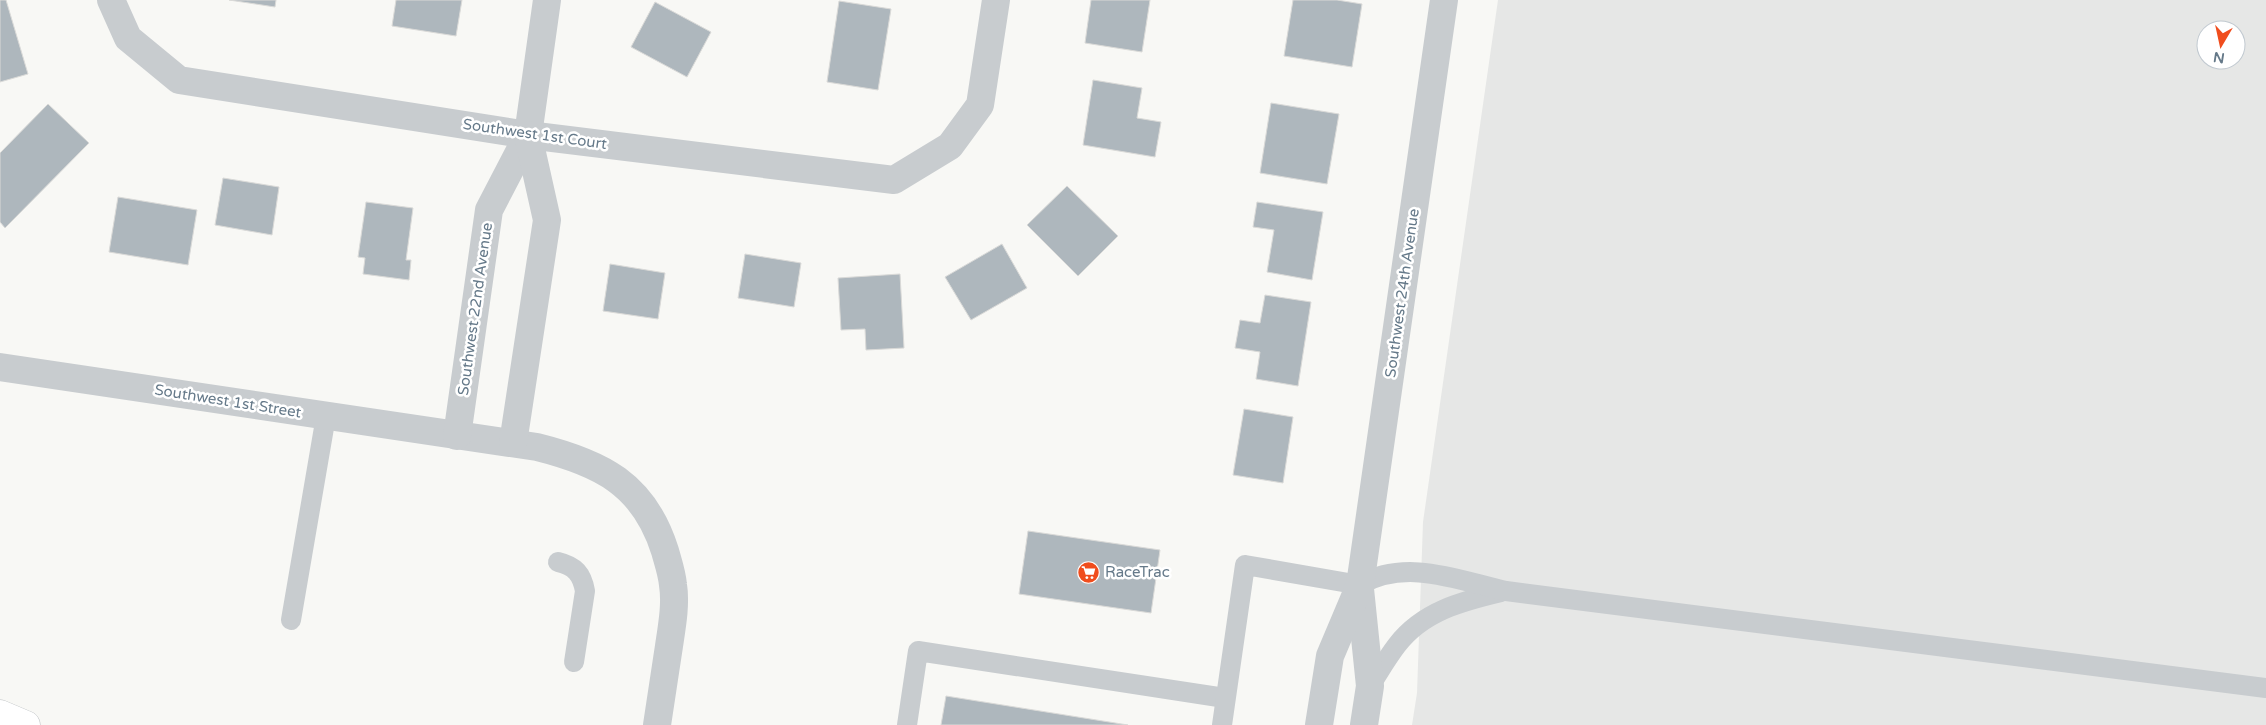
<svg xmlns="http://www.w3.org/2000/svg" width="2266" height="725" font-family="'Varela Round',sans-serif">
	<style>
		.built { fill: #e6e7e6; fill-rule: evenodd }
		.building { fill: #aeb7bd; stroke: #dadad8 }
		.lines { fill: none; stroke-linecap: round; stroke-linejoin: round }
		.highway-casing { stroke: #babec1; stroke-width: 29 }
		.lane { stroke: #c8cccf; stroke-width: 20 }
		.street { stroke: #c8cccf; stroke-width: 28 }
		.highway { stroke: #fff; stroke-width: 28 }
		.labels { text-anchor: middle; stroke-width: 5; stroke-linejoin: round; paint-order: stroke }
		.street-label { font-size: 15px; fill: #657989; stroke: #fff }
		.poi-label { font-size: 15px; fill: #657989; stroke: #fff; text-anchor: start }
	</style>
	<rect width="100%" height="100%" fill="#f8f8f5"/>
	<path class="built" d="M1498,0H2266V725H1412L1417,693L1423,522ZM2206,30H2236V60H2206Z"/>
	<g class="building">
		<polygon points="0,0 6,0 28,74 0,82"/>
		<polygon points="229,0 276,0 275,7"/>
		<polygon points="396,0 462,0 456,36 392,26"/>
		<polygon points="1091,0 1150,0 1142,52 1085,43"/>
		<polygon points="1293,0 1337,0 1362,4 1352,67 1284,56"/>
		<polygon points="839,1 891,9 878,90 827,82"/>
		<polygon points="655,2 711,32 687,77 631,47"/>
		<polygon points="1093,80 1142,88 1137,118 1161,122 1155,157 1083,145"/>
		<polygon points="1271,103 1339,114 1327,184 1260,173"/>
		<polygon points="48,104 89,143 5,228 0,222 0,153"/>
		<polygon points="223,178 279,187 272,235 215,225"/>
		<polygon points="1067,186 1118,236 1078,276 1027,225"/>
		<polygon points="118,197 197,210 188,265 109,252"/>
		<polygon points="366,202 413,208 406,260 411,260 409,280 363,274 365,258 358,257"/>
		<polygon points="1257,202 1323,212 1312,280 1267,272 1274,230 1253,227"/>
		<polygon points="1002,244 1027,288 971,320 945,277"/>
		<polygon points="745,254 801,263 794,307 738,298"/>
		<polygon points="610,264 665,273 658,319 603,311"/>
		<polygon points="900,274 904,348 866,350 865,329 841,330 838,278"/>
		<polygon points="1265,295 1311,302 1298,386 1256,379 1260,352 1235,348 1240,320 1260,323"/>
		<polygon points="1244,409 1293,417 1283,483 1233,475"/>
		<polygon points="1028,531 1160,550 1151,613 1019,594"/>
		<polygon points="946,696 1128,725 941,725"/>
	</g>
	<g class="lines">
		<defs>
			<polyline id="highway" points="0,714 26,725"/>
		</defs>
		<use href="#highway" class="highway-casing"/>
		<g class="lane">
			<path d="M558,562C575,566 582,574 585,591L574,662"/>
			<polyline points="291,620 326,416"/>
			<path d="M1370,686C1379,672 1387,658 1397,645C1423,611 1463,601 1501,592"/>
			<polyline points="907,725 918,651 1225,698"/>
			<path d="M1222,725L1245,565L1360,585C1405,558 1458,580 1506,591L2266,688"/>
		</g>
		<g class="street">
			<polyline points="111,0 128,38 179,80 528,135 894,180 950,146 980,105 996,0"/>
			<path d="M0,367L537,447C601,463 644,484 665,551C668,562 672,573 673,585C676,604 672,626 669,646C665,672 661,699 657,725"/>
			<polyline points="457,436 489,210 528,135 547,0"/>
			<polyline points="513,443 547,220 528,135"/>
			<polyline points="1360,589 1370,686 1364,725"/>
			<polyline points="1319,725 1330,656 1360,585 1444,0"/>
		</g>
		<use href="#highway" class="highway"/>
	</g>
	<defs>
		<symbol id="supermarket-disc" viewBox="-11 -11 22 22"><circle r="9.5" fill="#f04d1d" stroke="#fff"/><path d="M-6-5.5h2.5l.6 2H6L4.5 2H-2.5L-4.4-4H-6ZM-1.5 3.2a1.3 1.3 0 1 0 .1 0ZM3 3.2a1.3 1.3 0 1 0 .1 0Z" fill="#fff"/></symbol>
	</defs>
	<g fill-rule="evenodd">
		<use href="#supermarket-disc" x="1076" y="560" width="25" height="25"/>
	</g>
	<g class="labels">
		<g class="street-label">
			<text transform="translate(535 134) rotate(8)" y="5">Southwest 1st Court</text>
			<text transform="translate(1402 293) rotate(-82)" y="5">Southwest 24th Avenue</text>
			<text transform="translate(475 309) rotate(-82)" y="5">Southwest 22nd Avenue</text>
			<text transform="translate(228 401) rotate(9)" y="5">Southwest 1st Street</text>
		</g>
		<g class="poi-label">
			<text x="1105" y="577">RaceTrac</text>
		</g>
	</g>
	<g transform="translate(2221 45) rotate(189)"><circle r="24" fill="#ffffff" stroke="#c1c9d0"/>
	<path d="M0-4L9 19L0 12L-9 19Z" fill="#f04d1d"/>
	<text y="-8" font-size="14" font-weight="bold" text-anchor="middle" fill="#657989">N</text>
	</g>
</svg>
